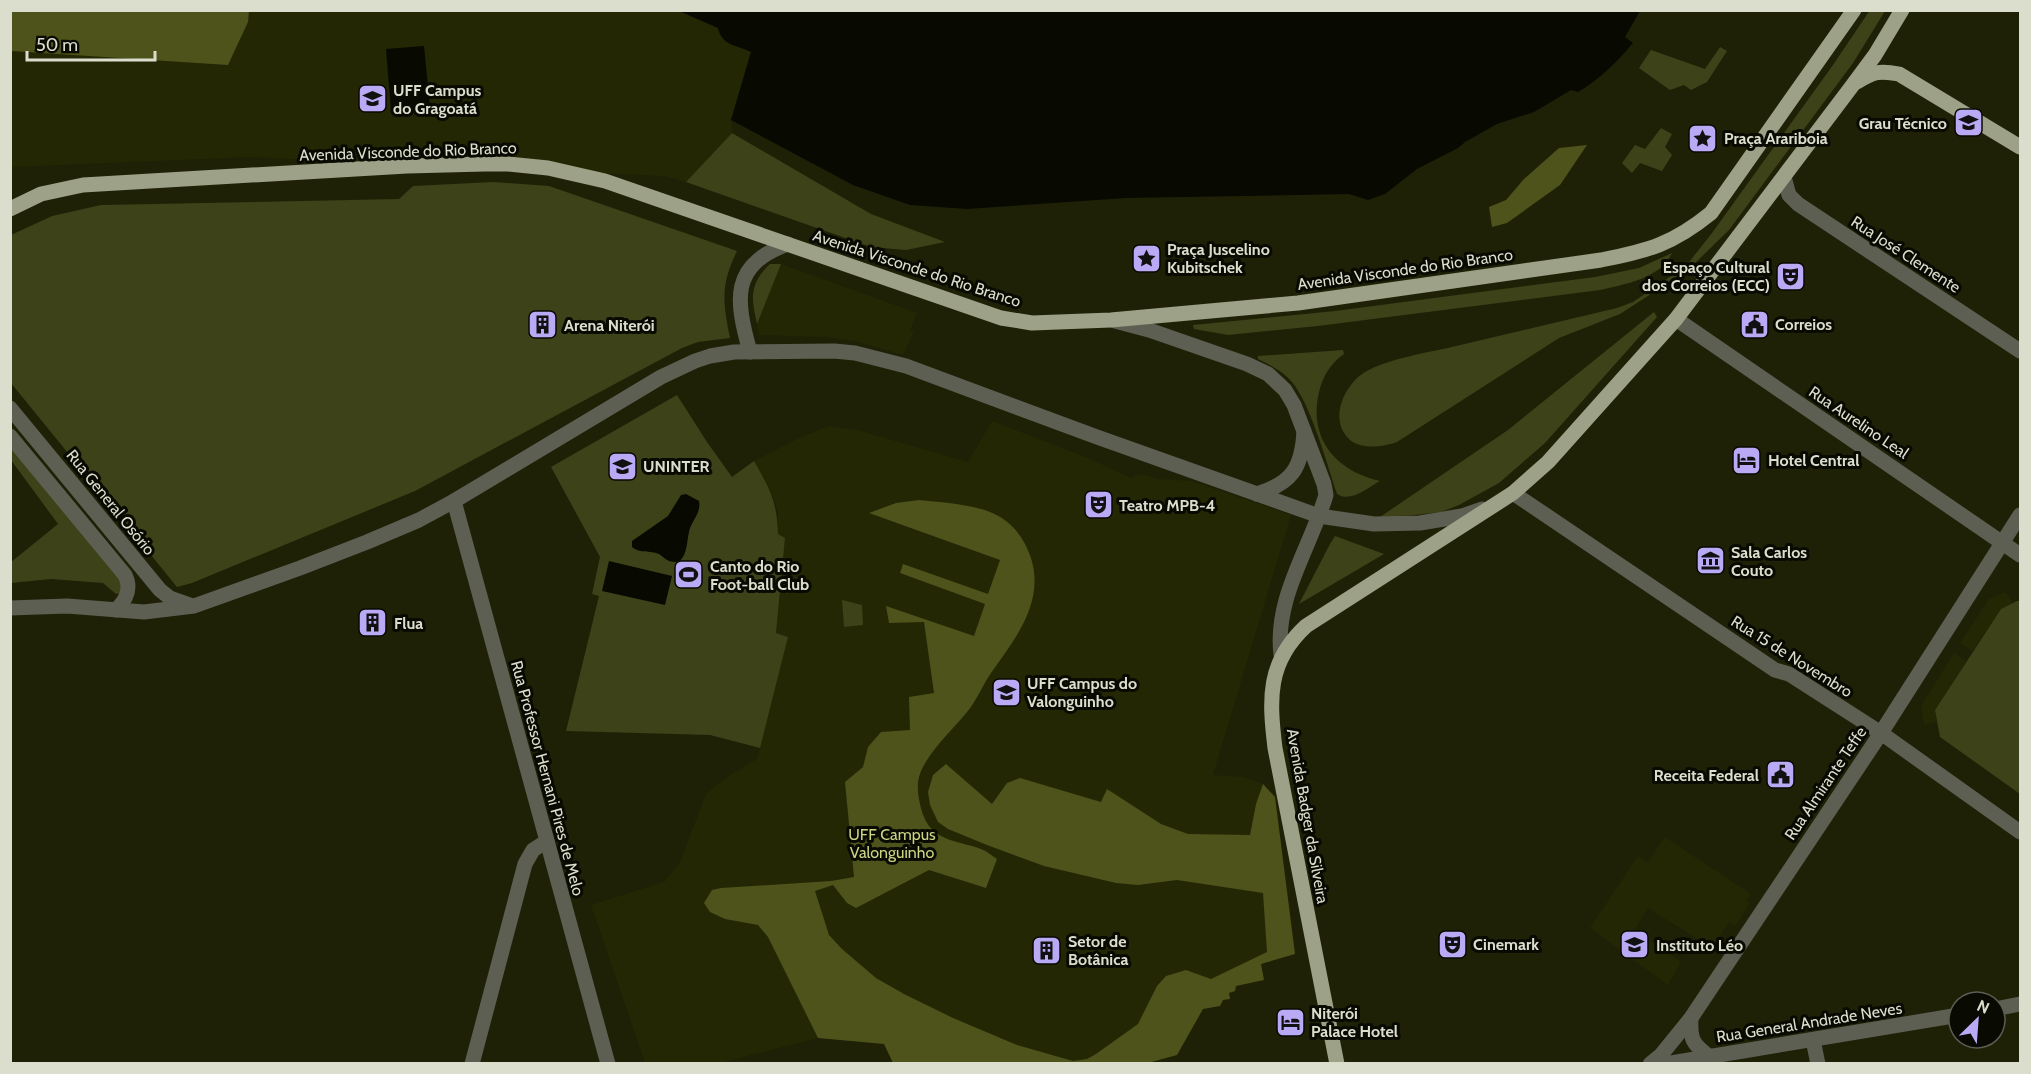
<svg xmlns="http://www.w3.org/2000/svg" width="2031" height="1074" font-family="Cabin,sans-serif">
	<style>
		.built { fill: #242704 }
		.green { fill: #3e4218 }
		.forest { fill: #4e521b }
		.water { fill: #080900 }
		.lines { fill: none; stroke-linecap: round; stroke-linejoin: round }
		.minor { stroke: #5e5f53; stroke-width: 15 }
		.major { stroke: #9da187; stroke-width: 15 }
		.labels { text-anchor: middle; stroke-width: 6; stroke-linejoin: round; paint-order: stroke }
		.poi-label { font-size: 16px; font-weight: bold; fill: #dbddcd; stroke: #090a02; text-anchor: start }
		.street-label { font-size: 16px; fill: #dbddcd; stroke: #090a02 }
		.park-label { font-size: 16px; fill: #ccd582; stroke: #090a02 }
	</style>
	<rect width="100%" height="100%" fill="#1f2107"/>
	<g class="built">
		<polygon points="10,11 683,11 718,28 751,52 731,120 732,133 686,182 664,176 249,157 11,167"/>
		<polygon points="781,264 917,313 910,330 914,331 903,355 854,341 827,337 759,335 757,324"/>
		<polygon points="992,421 1090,459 1131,478 1139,474 1149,476 1156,479 1192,481 1291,515 1213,775 1243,777 1263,784 1275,797 1295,954 1261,964 1264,980 1236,986 1235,991 1229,993 1230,999 1223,1000 1220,1006 1203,1009 1177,1055 1144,1064 893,1064 884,1044 818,1038 720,1063 645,1063 591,905 664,882 680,862 706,794 730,775 757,759 788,637 776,633 785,538 778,534 778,511 770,489 754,461 795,440 829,426 861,431 968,462"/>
		<polygon points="2006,592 2013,603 2001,609 1972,651 1960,643 1989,599"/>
		<polygon points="1954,653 1966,661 1935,710 1937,722 1924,725 1921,706"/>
		<polygon points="1665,837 1751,894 1746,900 1750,903 1735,926 1729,922 1712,948 1648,908 1635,929 1632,928 1681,962 1668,985 1590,928 1638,856 1648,862"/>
	</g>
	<g class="green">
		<path d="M1870,10L1885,11L1853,63L1729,230L1688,270L1620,314L1559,338L1397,442C1383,447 1360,450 1349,439C1328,419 1345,384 1365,372C1387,359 1426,353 1452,347C1507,334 1562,321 1617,308L1633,302L1686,266L1712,233L1833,65Z"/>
		<polygon points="1720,47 1727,51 1707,82 1691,90 1684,85 1670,90 1639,68 1651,50 1705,69"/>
		<polygon points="1661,128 1672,134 1665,147 1672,155 1662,171 1640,163 1632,173 1622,163 1635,145 1645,149"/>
		<polygon points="732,133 871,214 945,242 906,250 871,247 686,182"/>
		<path d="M493,182L549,186L737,251C720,286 723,302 730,338L698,342L682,348L415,491L192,583L177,587L11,383V235L52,216L101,205L399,199L413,186Z"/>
		<path d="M1672,253C1660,279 1625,284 1600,290L1318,326L1228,335L1194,329L1193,325L1335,311L1595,277L1639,268Z"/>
		<path d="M770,264H781L757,324C751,298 749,284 770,264Z"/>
		<polygon points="1654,312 1657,317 1545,443 1499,483 1459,505 1441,512 1414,515 1380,517 1508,430"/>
		<path d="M1343,350L1344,354C1330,364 1323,376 1319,392C1308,439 1336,471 1380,481C1367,488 1351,503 1337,494C1327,464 1311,405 1292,382C1284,372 1270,365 1258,359V356Z"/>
		<path d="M677,395L707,442L732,477L754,461C770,489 777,501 778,534L785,538L776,633L788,637L760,748L710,735L566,731L599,596L592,594L600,557L551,467Z"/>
		<polygon points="11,446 123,581 123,593 116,594 103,583 51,579 11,583 10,563 58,524 11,460"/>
		<polygon points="1335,536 1384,554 1299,604 1330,544"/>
		<polygon points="842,600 862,605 863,625 844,627"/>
		<polygon points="2017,601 2020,601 2020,794 1940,737 1935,710 2001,609"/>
	</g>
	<g class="forest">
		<polygon points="10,11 11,10 249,11 248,22 228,65 11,51"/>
		<polygon points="1587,145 1560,185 1507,223 1492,227 1489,207 1506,200 1524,179 1559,148"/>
		<path d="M919,500C945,503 985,504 1006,521C1019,531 1026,544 1031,558C1045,603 1015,639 991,673C982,686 977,700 967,712C952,731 921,758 918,782C917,793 920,807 924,817C934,842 961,841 981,849C987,851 992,856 997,859L986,888L929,870L856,908L847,903L833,885L815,891L829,935L842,949L876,978L904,994L953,1018L1017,1045L1073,1061L1087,1059L1096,1054L1138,1024L1157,986L1166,976L1186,970L1211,979L1267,952L1263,893L1177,880L1138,885L1116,883L1044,866L987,845L948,829L938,822L930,805L928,792L933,775L946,764L992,804L1007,783L1020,778L1101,802L1107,789L1161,824L1188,834L1250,835L1256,804L1263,784L1275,797L1295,954L1261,964L1264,980L1236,986L1235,991L1229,993L1230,999L1223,1000L1220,1006L1203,1009L1177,1055L1144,1064L893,1063L884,1044L818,1038L768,937L758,925L725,919L710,912L704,903L712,890L721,888L831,881L854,877L845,782L863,767L868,747L881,732L910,730L909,697L934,693L924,622L889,623L886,606L974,636L985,604L900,573L903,564L988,594L1000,560L869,513L896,503Z"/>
	</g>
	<g class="water">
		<path d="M679,11H1640L1625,37L1633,43C1617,62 1600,79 1578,92L1571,90L1534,112L1497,124L1465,142L1458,148L1417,169L1385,194L1368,200L1349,194L1126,198L967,209L910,205L853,185L731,120L751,52C737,45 722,46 718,28Z"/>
		<polygon points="424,46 430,107 391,110 386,49"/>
		<path d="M686,494L699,501C701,512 694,518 690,528C686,539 689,570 667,560C664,558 662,556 659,554C649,550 641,554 632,547V541L668,516L681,495Z"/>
		<polygon points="609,561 672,576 665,605 602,591"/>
	</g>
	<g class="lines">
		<g class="minor">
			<polyline points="1784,177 1789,195 1798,204 2020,351"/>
			<polyline points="1676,319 2020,555"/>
			<path d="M1115,321L1149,330L1247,364L1268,374L1285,390L1294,405L1324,484L1326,495C1310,549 1274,598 1281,655"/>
			<path d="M750,352C736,301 729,265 788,244"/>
			<polyline points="10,408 160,590 170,598 190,605"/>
			<path d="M10,436L125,575C132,589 126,600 116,610"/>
			<polyline points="1513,493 1775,670 1789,674 1881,733 2020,832"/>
			<path d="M1257,494C1292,483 1302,468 1304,431"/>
			<polyline points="454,501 608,1064"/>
			<polyline points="10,608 67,606 144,612 194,606 300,568 367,542 419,520 454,501 661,377 695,361 710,356 734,352 834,351 855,353 906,366 1097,437 1319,516 1374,524 1420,523 1462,516 1482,509"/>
			<polyline points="1995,1009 2020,1004"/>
			<path d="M1691,1018C1690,1039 1692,1044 1710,1057"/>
			<polyline points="1813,1040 1818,1064"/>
			<polyline points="472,1064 525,864 533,850 547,841"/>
			<polyline points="1650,1064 1661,1055 1691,1018 1881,733 2020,515"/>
			<polyline points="1665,1064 1959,1015"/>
		</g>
		<g class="major">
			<path d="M1857,82C1873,72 1879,70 1899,74L2020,147"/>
			<path d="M10,209L41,194L83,185L407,166L485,164H508L548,168L605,181L1001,318L1032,323L1111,320L1298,303L1601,260C1648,251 1673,244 1711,213L1854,10"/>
			<path d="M1337,1064L1275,748C1269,699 1267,662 1306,626L1513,493L1548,462L1676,319L1852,86L1875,55L1902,10"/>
		</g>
	</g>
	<defs>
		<symbol id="university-square" viewBox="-11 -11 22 22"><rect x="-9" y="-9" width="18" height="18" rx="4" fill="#baaaf6" stroke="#090a02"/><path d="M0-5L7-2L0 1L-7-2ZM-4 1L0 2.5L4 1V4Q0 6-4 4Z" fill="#111"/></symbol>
		<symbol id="sight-square" viewBox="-11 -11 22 22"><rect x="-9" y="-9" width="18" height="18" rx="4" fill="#baaaf6" stroke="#090a02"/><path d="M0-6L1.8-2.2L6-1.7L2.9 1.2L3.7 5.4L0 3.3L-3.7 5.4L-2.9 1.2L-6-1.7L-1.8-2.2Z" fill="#111"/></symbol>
		<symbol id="theatre-square" viewBox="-11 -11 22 22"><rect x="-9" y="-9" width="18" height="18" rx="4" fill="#baaaf6" stroke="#090a02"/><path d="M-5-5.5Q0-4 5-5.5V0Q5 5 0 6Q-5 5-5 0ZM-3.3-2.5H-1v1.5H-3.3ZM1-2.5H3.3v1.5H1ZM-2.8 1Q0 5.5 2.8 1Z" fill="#111"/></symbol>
		<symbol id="civic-square" viewBox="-11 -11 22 22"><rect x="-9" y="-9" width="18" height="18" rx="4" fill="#baaaf6" stroke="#090a02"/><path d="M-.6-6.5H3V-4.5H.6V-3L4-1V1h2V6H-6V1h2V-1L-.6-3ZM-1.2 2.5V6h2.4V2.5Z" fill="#111"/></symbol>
		<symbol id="building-square" viewBox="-11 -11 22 22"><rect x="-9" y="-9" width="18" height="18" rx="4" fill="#baaaf6" stroke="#090a02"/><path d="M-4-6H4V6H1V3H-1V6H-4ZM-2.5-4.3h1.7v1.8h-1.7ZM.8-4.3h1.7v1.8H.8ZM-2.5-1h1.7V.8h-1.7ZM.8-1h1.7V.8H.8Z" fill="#111"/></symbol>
		<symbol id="hotel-square" viewBox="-11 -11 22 22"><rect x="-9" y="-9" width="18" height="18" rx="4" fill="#baaaf6" stroke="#090a02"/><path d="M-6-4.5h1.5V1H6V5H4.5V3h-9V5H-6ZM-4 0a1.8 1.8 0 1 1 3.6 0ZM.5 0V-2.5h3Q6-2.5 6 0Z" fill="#111"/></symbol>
		<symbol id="museum-square" viewBox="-11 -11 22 22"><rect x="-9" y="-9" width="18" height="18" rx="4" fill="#baaaf6" stroke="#090a02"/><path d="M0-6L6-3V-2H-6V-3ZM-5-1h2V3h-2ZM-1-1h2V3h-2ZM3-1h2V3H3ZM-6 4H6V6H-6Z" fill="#111"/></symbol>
		<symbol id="stadium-square" viewBox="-11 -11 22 22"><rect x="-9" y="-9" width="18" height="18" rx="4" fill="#baaaf6" stroke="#090a02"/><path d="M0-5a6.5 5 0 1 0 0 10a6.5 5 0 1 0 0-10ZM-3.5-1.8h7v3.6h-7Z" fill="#111"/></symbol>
		<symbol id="school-square" viewBox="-11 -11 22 22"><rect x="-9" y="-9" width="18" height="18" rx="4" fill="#baaaf6" stroke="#090a02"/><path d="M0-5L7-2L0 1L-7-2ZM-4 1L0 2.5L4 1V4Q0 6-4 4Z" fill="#111"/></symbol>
	</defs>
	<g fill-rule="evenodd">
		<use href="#university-square" x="356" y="82" width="33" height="33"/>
		<use href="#university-square" x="1952" y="106" width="33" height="33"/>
		<use href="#sight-square" x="1686" y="122" width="33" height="33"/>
		<use href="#sight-square" x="1130" y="242" width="33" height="33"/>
		<use href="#theatre-square" x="1774" y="260" width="33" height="33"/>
		<use href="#civic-square" x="1738" y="308" width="33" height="33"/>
		<use href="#building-square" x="526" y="308" width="33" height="33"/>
		<use href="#hotel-square" x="1730" y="444" width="33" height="33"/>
		<use href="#university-square" x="606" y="450" width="33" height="33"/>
		<use href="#theatre-square" x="1082" y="488" width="33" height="33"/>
		<use href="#museum-square" x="1694" y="544" width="33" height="33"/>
		<use href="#stadium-square" x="672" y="558" width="33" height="33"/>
		<use href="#building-square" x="356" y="606" width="33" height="33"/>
		<use href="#university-square" x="990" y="676" width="33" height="33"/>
		<use href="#civic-square" x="1764" y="758" width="33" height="33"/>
		<use href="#theatre-square" x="1436" y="928" width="33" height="33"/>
		<use href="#school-square" x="1618" y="928" width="33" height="33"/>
		<use href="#building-square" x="1030" y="934" width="33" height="33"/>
		<use href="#hotel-square" x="1274" y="1006" width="33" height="33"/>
	</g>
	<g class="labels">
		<g class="poi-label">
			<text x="393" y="96">UFF Campus<tspan x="393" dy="18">do Gragoatá</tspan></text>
			<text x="1947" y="129" text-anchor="end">Grau Técnico</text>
			<text x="1724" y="144">Praça Arariboia</text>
			<text x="1167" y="255">Praça Juscelino<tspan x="1167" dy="18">Kubitschek</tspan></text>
			<text x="1770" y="273" text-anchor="end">Espaço Cultural<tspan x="1770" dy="18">dos Correios (ECC)</tspan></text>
			<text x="1775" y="330">Correios</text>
			<text x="564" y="331">Arena Niterói</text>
			<text x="1768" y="466">Hotel Central</text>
			<text x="643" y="472">UNINTER</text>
			<text x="1119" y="511">Teatro MPB-4</text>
			<text x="1731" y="558">Sala Carlos<tspan x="1731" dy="18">Couto</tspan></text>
			<text x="710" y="572">Canto do Rio<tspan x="710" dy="18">Foot-ball Club</tspan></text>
			<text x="394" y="629">Flua</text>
			<text x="1027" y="689">UFF Campus do<tspan x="1027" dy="18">Valonguinho</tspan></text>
			<text x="1759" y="781" text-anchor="end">Receita Federal</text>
			<text x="1068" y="947">Setor de<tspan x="1068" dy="18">Botânica</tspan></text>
			<text x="1473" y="950">Cinemark</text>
			<text x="1656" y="951">Instituto Léo</text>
			<text x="1311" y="1019">Niterói<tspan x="1311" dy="18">Palace Hotel</tspan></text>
		</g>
		<g class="street-label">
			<text transform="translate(408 151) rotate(-2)" y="6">Avenida Visconde do Rio Branco</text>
			<text transform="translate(1906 254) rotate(33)" y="6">Rua José Clemente</text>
			<text transform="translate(917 268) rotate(18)" y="6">Avenida Visconde do Rio Branco</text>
			<text transform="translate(1405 269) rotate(-8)" y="6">Avenida Visconde do Rio Branco</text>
			<text transform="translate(1859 422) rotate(34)" y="6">Rua Aurelino Leal</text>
			<text transform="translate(111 502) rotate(51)" y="6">Rua General Osório</text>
			<text transform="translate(1792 656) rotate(32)" y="6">Rua 15 de Novembro</text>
			<text transform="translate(548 778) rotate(75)" y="6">Rua Professor Hernani Pires de Melo</text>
			<text transform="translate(1825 783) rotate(-56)" y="6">Rua Almirante Teffe</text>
			<text transform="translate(1308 816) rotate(80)" y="6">Avenida Badger da Silveira</text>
			<text transform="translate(1809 1022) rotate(-9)" y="6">Rua General Andrade Neves</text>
		</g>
		<g class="park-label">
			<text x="892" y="840">UFF Campus<tspan x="892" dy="18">Valonguinho</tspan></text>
		</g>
	</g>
	<rect width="2031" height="1074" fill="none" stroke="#dbddcd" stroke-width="24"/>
	<g transform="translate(1977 1020) rotate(25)"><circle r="28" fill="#090a02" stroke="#5d5e53" stroke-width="1.5"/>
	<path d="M0-4.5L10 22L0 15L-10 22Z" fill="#baaaf6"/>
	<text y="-9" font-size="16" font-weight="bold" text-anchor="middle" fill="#dbddcd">N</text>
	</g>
	<path d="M27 51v9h128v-9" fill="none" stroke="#dbddcd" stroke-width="3"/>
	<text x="36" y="51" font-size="18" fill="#dbddcd" stroke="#090a02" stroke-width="4.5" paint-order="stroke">50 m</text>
</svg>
